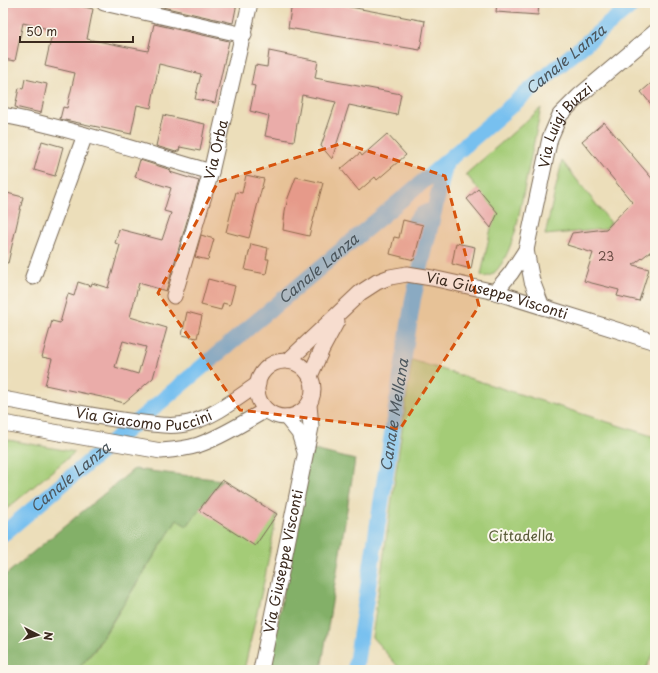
<svg xmlns="http://www.w3.org/2000/svg" width="658" height="673" font-family="'Playpen Sans',sans-serif">
	<style>
		.green { fill: #a4cc77; stroke: #707b4a }
		.forest { fill: #83b068; stroke: #5f6d43 }
		.lines { fill: none; stroke-linecap: round; stroke-linejoin: round }
		.canal { stroke: #77c0ef; stroke-width: 16 }
		.building { fill: #eaaca9; fill-rule: evenodd }
		.minor-casing { stroke: #796955; stroke-width: 17 }
		.minor { stroke: #fff; stroke-width: 15 }
		.marked { fill: #d7540e; fill-opacity: 0.2; stroke: #d7540e; stroke-width: 3; stroke-dasharray: 8 5; stroke-linejoin: round }
		.labels { text-anchor: middle; stroke-width: 4; stroke-linejoin: round; paint-order: stroke }
		.number-label { font-size: 12px; fill: #674a41 }
		.street-label { font-size: 14px; fill: #3b2a1e; stroke: #fbf7ec }
		.park-label { font-size: 14px; fill: #5a5b39; stroke: #fbf7ec }
		.water-label { font-size: 15px; font-style: italic; fill: #4d575d; stroke: #fbf7ec }
	</style>
	<rect width="100%" height="100%" fill="#fbf7ec"/>
	<filter id="ink" filterUnits="userSpaceOnUse"><feTurbulence type="fractalNoise" baseFrequency=".025" numOctaves="2"/><feDisplacementMap in="SourceGraphic" scale="8" xChannelSelector="R" yChannelSelector="G"/><feConvolveMatrix kernelMatrix="1 2 1 2 8 2 1 2 1" color-interpolation-filters="sRGB"/></filter>
	<filter id="wash" filterUnits="userSpaceOnUse"><feTurbulence type="fractalNoise" baseFrequency=".012" numOctaves="4" result="noise"/><feDisplacementMap in="SourceGraphic" scale="16" xChannelSelector="R" yChannelSelector="G"/><feGaussianBlur stdDeviation="0.9" result="paint"/><feColorMatrix in="noise" values="0 0 0 0 0 0 0 0 0 0 0 0 0 0 0 0 0 1.4 0 .05"/><feComposite in="paint" operator="in"/></filter>
	<g filter="url(#wash)">
		<rect width="100%" height="100%" fill="#ecdeba"/>
		<g class="green">
			<path d="M541,108L516,229C512,242 505,263 494,273C492,275 488,276 485,277L481,275L491,228L478,189L466,174Z"/>
			<polygon points="562,161 611,223 606,229 545,235"/>
			<polygon points="412,360 655,437 655,651 645,670 401,670 372,637"/>
			<polygon points="3,439 75,452 3,512"/>
			<polygon points="222,480 277,514 265,577 244,670 77,670 95,650 177,520 187,526"/>
		</g>
		<g class="forest">
			<polygon points="310,449 355,460 321,670 269,670"/>
			<polygon points="134,469 222,480 187,526 177,520 94,650 77,670 3,670 3,577"/>
		</g>
		<g class="lines">
			<g class="canal">
				<path d="M415,222C420,214 425,212 434,210"/>
				<path id="s1" d="M3,534L426,179L506,110L634,3"/>
				<path id="s2" d="M355,670L413,299L446,162"/>
			</g>
		</g>
		<g id="blocks">
			<g class="building">
				<polygon points="3,3 68,3 93,9 87,39 148,51 154,24 229,41 215,103 195,99 201,74 159,64 151,108 137,105 131,134 60,119 63,107 67,108 75,73 45,66 53,30 23,23 15,61 3,59"/>
				<polygon points="158,3 237,3 233,23 158,6"/>
				<polygon points="292,3 329,3 425,21 420,50 288,28"/>
				<polygon points="497,3 539,3 538,15 496,12"/>
				<polygon points="269,51 318,61 315,78 401,94 397,115 349,105 332,159 321,146 336,102 302,95 294,141 265,136 269,116 250,111 255,86 251,85 255,65 267,67"/>
				<polygon points="25,79 47,84 41,113 15,107 19,88 23,89"/>
				<polygon points="655,80 655,109 641,92"/>
				<polygon points="163,115 205,124 200,151 180,147 179,151 177,151 176,152 156,146"/>
				<polygon points="604,122 655,182 655,248 633,265 649,269 639,301 617,296 619,290 584,281 593,253 567,245 572,233 606,229 632,202 582,141"/>
				<polygon points="387,134 406,155 377,180 375,177 359,191 341,169 360,153 362,156"/>
				<polygon points="42,141 63,147 55,176 34,170"/>
				<path d="M140,160L171,170L170,172L199,181L166,291L139,283L130,317L167,328L153,378L124,403L106,398L45,385L52,359L42,357L52,321L60,323L68,294L74,296L78,282L91,286L92,283L108,288L120,245L115,243L119,229L162,240L171,213L164,211L171,188L135,177ZM123,341L146,347L138,374L115,367Z"/>
				<polygon points="246,175 264,179 249,238 226,232 236,192 242,193"/>
				<polygon points="296,177 323,183 309,236 283,230 285,211 288,198"/>
				<polygon points="478,189 498,213 491,228 467,199"/>
				<polygon points="3,192 23,197 8,263 3,262"/>
				<polygon points="403,220 423,225 414,260 390,254 394,237 399,238"/>
				<polygon points="201,235 214,239 208,260 195,257"/>
				<polygon points="456,243 475,247 471,269 452,264"/>
				<polygon points="251,244 268,248 266,259 269,259 266,274 245,270"/>
				<polygon points="208,279 235,286 230,305 223,303 221,310 201,305"/>
				<polygon points="187,312 202,316 197,338 182,335"/>
				<polygon points="222,480 277,514 255,546 199,510"/>
			</g>
		</g>
	</g>
	<g filter="url(#ink)">
		<use href="#blocks" fill-opacity="0" stroke="#796955" stroke-width="1"/>
		<g class="lines">
			<defs>
				<g id="minor">
					<polyline points="104,3 244,35"/>
					<path d="M3,115C74,129 142,152 211,172"/>
					<polyline points="526,250 532,281 542,307"/>
					<polyline points="33,277 85,135"/>
					<path id="s3" d="M495,292L511,273L526,250L550,138L560,115L579,96L655,32"/>
					<path id="s4" d="M174,296L211,172L250,3"/>
					<path id="s5" d="M288,361L360,293L377,282L390,277L407,274L432,278L495,292L655,342"/>
					<circle cx="285" cy="389" r="28"/>
					<polyline points="310,376 322,349 337,321"/>
					<path id="s6" d="M3,399C47,407 91,416 135,422C153,424 172,428 189,423C215,416 236,399 258,384"/>
					<polyline points="286,417 299,433 305,452"/>
					<path d="M3,423L161,451C174,450 186,449 198,445C222,437 244,422 266,410"/>
					<path id="s7" d="M261,670L311,427L309,405"/>
				</g>
			</defs>
			<use href="#minor" class="minor-casing"/>
			<use href="#minor" class="minor"/>
		</g>
	</g>
	<path class="marked" d="M343,143L445,176L479,306L400,429L240,410L158,293L218,182Z"/>
	<g class="labels">
		<g class="number-label">
			<text x="606" y="261">23</text>
		</g>
		<g class="street-label">
			<text dy="5" stroke="none"><textPath href="#s3" startOffset="185">Via Luigi Buzzi</textPath></text>
			<text dy="5" stroke="none"><textPath href="#s4" startOffset="152">Via Orba</textPath></text>
			<text dy="5" stroke="none"><textPath href="#s5" startOffset="243">Via Giuseppe Visconti</textPath></text>
			<text dy="5" stroke="none"><textPath href="#s6" startOffset="143">Via Giacomo Puccini</textPath></text>
			<text dy="5" stroke="none"><textPath href="#s7" startOffset="111">Via Giuseppe Visconti</textPath></text>
		</g>
		<g class="park-label">
			<text x="521" y="541">Cittadella</text>
		</g>
		<g class="water-label">
			<text dy="5" stroke="none"><textPath href="#s1" startOffset="736">Canale Lanza</textPath></text>
			<text dy="5" stroke="none"><textPath href="#s1" startOffset="412">Canale Lanza</textPath></text>
			<text dy="5" stroke="none"><textPath href="#s2" startOffset="258">Canale Mellana</textPath></text>
			<text dy="5" stroke="none"><textPath href="#s1" startOffset="88">Canale Lanza</textPath></text>
		</g>
	</g>
	<rect width="658" height="673" fill="none" stroke="#fbf7ec" stroke-width="16"/>
	<g transform="translate(38 635) rotate(96)" stroke="#fbf7ec" stroke-width="3" paint-order="stroke">
	<path d="M0-3L7 15L0 10L-7 15Z" fill="#3b2a1e"/>
	<text y="-6" font-size="11" font-weight="bold" text-anchor="middle" fill="#3b2a1e">N</text>
	</g>
	<path d="M20 36v6h113v-6" fill="none" stroke="#3b2a1e" stroke-width="2"/>
	<text x="26" y="36" font-size="12" fill="#3b2a1e" stroke="#fbf7ec" stroke-width="3" paint-order="stroke">50 m</text>
</svg>
